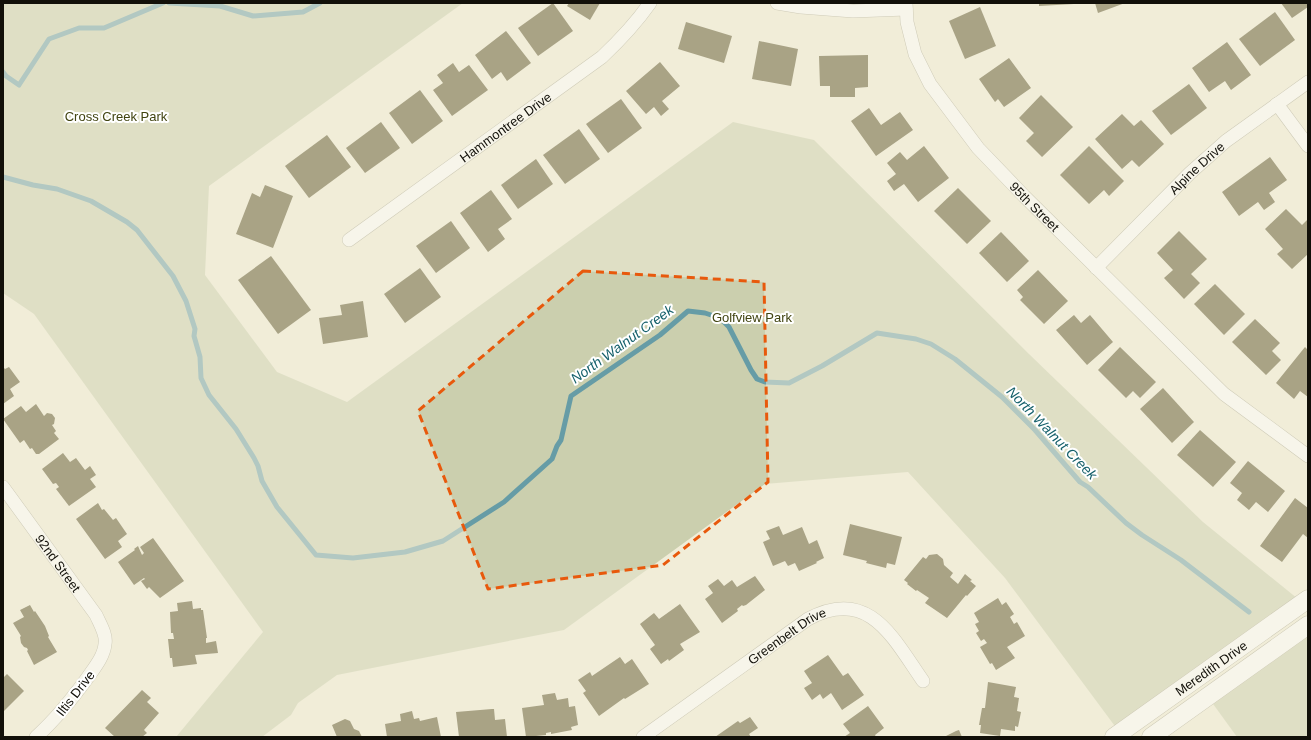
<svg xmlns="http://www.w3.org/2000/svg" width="1311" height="740" font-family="Arial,sans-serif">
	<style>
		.green { fill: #cbcfae }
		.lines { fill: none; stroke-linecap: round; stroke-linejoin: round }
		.stream { stroke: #669ca6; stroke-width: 5 }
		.building { fill: #524920 }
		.street-casing { stroke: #a8a490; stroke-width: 14 }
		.secondary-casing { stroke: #a8a490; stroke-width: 19 }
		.street { stroke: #fff; stroke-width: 13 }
		.secondary { stroke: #fff; stroke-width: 18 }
		.marked { fill: none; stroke: #e8590c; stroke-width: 3; stroke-dasharray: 8 5; stroke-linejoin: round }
		.labels { text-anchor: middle; stroke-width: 4; stroke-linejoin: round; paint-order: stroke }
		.park-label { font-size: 13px; fill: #414411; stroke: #fff }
		.street-label { font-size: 13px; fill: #121009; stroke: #fff }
		.water-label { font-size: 14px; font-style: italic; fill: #15606b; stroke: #fff }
	</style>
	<rect width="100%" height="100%" fill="#f1edd8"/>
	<g class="green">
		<polygon points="3,3 463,3 209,186 205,275 277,372 347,402 733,122 814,140 1029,354 1203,522 1303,603 1120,733 1005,578 908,472 765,484 564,630 337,675 298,703 291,715 262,737 176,737 263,632 34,314 3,293"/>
		<polygon points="1308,625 1308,737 1237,737 1208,697"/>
	</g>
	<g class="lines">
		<g class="stream">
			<polyline points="169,3 220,6 253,16 303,12 320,3"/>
			<polyline points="3,72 6,76 19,85 49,39 79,28 104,28 163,3"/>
			<polyline points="3,177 33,185 57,189 91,201 127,222 137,230 173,276 186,301 195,329 194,336 200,357 201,378 209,395 236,429 254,458 258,466 262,481 277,507 316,555 353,558 405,552 443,541 504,502 552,459 557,446 561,440 571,396 660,335 688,311 705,313 720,318 729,327 751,370 757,379 765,382 789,383 822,366 877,333 916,339 931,344 955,359 1002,397 1035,430 1080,482 1088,487 1126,523 1142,535 1181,560 1249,612"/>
		</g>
	</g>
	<g class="building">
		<polygon points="553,3 573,31 538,56 518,28"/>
		<polygon points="569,3 600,3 590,20 567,6"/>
		<polygon points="1039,3 1074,3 1074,4 1039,6"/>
		<polygon points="1095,3 1125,3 1098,13"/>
		<polygon points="1281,3 1308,3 1308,7 1292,18"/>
		<polygon points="980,7 996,46 965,59 949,21"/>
		<polygon points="1275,12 1295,40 1260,66 1239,39"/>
		<polygon points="686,22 732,36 724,63 678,49"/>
		<polygon points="506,31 531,63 507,81 501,72 492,79 475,55"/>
		<polygon points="759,41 798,49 791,86 752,79"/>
		<polygon points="1227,42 1251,75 1231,90 1225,81 1209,92 1192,68"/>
		<polygon points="868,55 868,87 855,88 855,97 830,97 830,86 820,86 819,56"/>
		<polygon points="1009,58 1031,88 1004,107 998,99 995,102 979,79"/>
		<polygon points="660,62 680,86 662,101 669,109 661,116 654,107 646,114 626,91"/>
		<polygon points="453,63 459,72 469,65 488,90 452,116 433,90 443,83 437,75"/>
		<polygon points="1189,84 1207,108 1171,135 1152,111"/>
		<polygon points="420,90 443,121 412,144 389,113"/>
		<polygon points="1041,95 1073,127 1042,157 1026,141 1034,133 1019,118"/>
		<polygon points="621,99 642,128 608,153 586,124"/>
		<polygon points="869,108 881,125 900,112 913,130 876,156 851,121"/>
		<polygon points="1122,114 1134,126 1141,120 1164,144 1139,167 1132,160 1122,169 1095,139"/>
		<polygon points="381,122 400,148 365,173 346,148"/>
		<polygon points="579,129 600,159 565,184 543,155"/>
		<polygon points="327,135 351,167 309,198 285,166"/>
		<polygon points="924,146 949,178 918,202 904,184 894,191 887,181 896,174 887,163 900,152 907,160"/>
		<polygon points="1089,146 1124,181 1109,196 1104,190 1089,204 1060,175"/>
		<polygon points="1270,157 1287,180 1269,193 1275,202 1264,210 1258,202 1239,216 1222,192"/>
		<polygon points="536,159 553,184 518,209 501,185"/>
		<polygon points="265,185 293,196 273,248 236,234 252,193 260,197"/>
		<polygon points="958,188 991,221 967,244 934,211"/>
		<polygon points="491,190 512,219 498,229 505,239 488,252 460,213"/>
		<polygon points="1286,209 1302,225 1308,219 1308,254 1292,269 1277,254 1283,249 1265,229"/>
		<polygon points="451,221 470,248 436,273 416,246"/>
		<polygon points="1179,231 1207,259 1191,274 1200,283 1184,299 1164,278 1173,270 1157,253"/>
		<polygon points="1001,232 1029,261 1007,282 979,253"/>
		<polygon points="271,256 311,310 278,334 238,280"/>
		<polygon points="420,268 441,297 405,323 384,294"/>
		<polygon points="1038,270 1068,301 1044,324 1020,300 1023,297 1017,290"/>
		<polygon points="1215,284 1245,314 1224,335 1194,304"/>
		<polygon points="363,301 368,337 323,344 319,318 342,315 340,305"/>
		<polygon points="1074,315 1081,323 1090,315 1113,342 1087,365 1056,330"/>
		<polygon points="1255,319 1280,343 1272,351 1281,360 1266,375 1232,342"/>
		<polygon points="1120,347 1156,382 1140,398 1133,391 1126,398 1098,370"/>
		<polygon points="1305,347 1308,350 1308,397 1300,391 1294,399 1276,383"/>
		<polygon points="3,367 5,369 9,367 20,382 10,389 14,396 3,404"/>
		<polygon points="1163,388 1194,422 1172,443 1140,409"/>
		<polygon points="36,404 44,416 47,413 52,414 55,418 54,424 52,425 56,431 54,433 59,439 39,454 36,454 32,448 30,449 24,440 20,443 3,419 21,406 26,412"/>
		<polygon points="1200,430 1236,462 1213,487 1177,455"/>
		<polygon points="63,453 70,462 76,458 85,470 90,466 96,475 90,479 96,487 69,506 56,489 59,487 56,483 53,484 42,469"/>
		<polygon points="1248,461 1285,491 1268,512 1256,502 1249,510 1237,500 1242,493 1230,483"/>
		<polygon points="1295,498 1308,508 1308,538 1303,534 1282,562 1260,546"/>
		<polygon points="98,503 102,510 104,509 113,520 116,518 127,534 118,541 122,547 105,559 76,519"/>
		<polygon points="850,524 902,537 895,565 887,563 886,568 866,563 867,561 843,555"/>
		<polygon points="779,526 783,535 802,527 809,544 817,540 824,558 816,562 817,563 799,571 795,563 788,566 785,561 773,566 763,542 770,539 766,531"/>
		<polygon points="153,538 184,581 160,598 149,587 147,589 141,581 145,579 144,578 134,585 118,562 135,550 134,549 138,546 142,555 144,553 140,547"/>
		<polygon points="937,554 943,559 944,565 953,573 950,577 958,584 965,574 972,580 970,581 976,586 967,596 966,595 947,618 925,603 929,598 917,590 916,591 907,584 908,583 904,580 923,557 926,559 929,555"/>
		<polygon points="755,576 765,590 746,605 743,606 742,605 737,609 738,611 722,623 705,599 713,593 708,586 718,579 724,586 732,580 737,587"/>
		<polygon points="998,598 1002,605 1006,602 1014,614 1010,617 1014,624 1017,622 1025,636 1007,647 1015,658 996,670 992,663 990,664 980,647 987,643 984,639 981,641 976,633 979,631 975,624 979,622 974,613"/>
		<polygon points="192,601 193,609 201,608 201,610 203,610 207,638 206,638 206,643 216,641 218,653 195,655 197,664 173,667 172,658 170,658 168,639 174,639 173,633 171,633 170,612 178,611 177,603"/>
		<polygon points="680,604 700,632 680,644 684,650 669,661 668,659 661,664 650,649 655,645 640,624 654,613 659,619"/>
		<polygon points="30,605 34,612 35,611 45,626 49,636 48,637 57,652 34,665 27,651 28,650 27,648 24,647 21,643 20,637 21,636 13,623 24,617 20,610"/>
		<polygon points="828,655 843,676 848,673 864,695 842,710 831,693 823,699 820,694 812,700 804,688 812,683 804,671"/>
		<polygon points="620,657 625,664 632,659 649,684 625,699 624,698 599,716 583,693 586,691 578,680 590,672 592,676"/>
		<polygon points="7,674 24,691 3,712 3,678"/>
		<polygon points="988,682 1016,687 1014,697 1019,698 1017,711 1021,712 1018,727 1015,726 1015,731 1001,729 1000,736 980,733 981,725 979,725 982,708 985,708"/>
		<polygon points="142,690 151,698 147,702 159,713 144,730 147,733 142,737 125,736 115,737 105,728"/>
		<polygon points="555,693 557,700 568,698 569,707 575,706 578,725 571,727 572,730 551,734 551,732 546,733 546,735 526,737 522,708 544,705 542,695"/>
		<polygon points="868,706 884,728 875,735 876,737 844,737 850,733 843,724"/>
		<polygon points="492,709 494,709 495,720 505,719 507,737 459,737 456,712"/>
		<polygon points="412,711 414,719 419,718 420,721 437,717 441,737 387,737 385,724 401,721 400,714"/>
		<polygon points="750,717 758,728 749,734 751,737 715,737 738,721 740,723"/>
		<polygon points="345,719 350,721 354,729 359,731 362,737 337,737 332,725"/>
		<polygon points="959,730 962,737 944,737 956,731"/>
	</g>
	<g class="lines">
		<defs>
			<g id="street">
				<polyline points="777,3 801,7 853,11 906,9"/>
				<path id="s1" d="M906,3L907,22L915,54L930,84L978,148L1024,196L1224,394L1308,456"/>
				<polyline points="1277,104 1308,146"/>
				<path id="s2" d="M349,240L602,57C620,40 636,23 650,3"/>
				<path id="s3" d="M1096,268L1190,173L1226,141L1308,82"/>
				<path id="s4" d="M3,487L96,615C100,624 107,635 105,644C104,656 95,667 88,677C72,699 56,719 36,737"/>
				<path id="s5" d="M643,737L808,619C869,586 893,638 923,681"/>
			</g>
			<g id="secondary">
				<path id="s6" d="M1114,737L1308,599"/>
				<polyline points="1151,737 1308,625"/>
			</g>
		</defs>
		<use href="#street" class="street-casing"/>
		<use href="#secondary" class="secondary-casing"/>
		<use href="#street" class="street"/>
		<use href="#secondary" class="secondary"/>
	</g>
	<path d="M0 0H1311V740H0ZM583,271L764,282L768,482L663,565L488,589L418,411Z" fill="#f1edd8" fill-opacity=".55" fill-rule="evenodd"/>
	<path class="marked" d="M583,271L764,282L768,482L663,565L488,589L418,411Z"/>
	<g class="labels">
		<g class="park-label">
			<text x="116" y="121">Cross Creek Park</text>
			<text x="752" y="322">Golfview Park</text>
		</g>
		<g class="street-label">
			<text dy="5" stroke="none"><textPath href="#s2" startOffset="193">Hammontree Drive</textPath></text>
			<text dy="5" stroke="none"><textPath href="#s3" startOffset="142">Alpine Drive</textPath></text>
			<text dy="5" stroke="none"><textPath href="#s1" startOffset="247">95th Street</textPath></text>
			<text dy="5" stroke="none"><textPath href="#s4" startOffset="94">92nd Street</textPath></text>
			<text dy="5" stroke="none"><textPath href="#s5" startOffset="176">Greenbelt Drive</textPath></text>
			<text dy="5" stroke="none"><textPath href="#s6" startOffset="119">Meredith Drive</textPath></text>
			<text transform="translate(75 693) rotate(-52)" y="5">Iltis Drive</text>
		</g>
		<g class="water-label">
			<text transform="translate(622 344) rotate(-36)" y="5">North Walnut Creek</text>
			<text transform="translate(1052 433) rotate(46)" y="5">North Walnut Creek</text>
		</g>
	</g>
	<rect width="1311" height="740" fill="none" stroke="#121009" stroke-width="8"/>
</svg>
